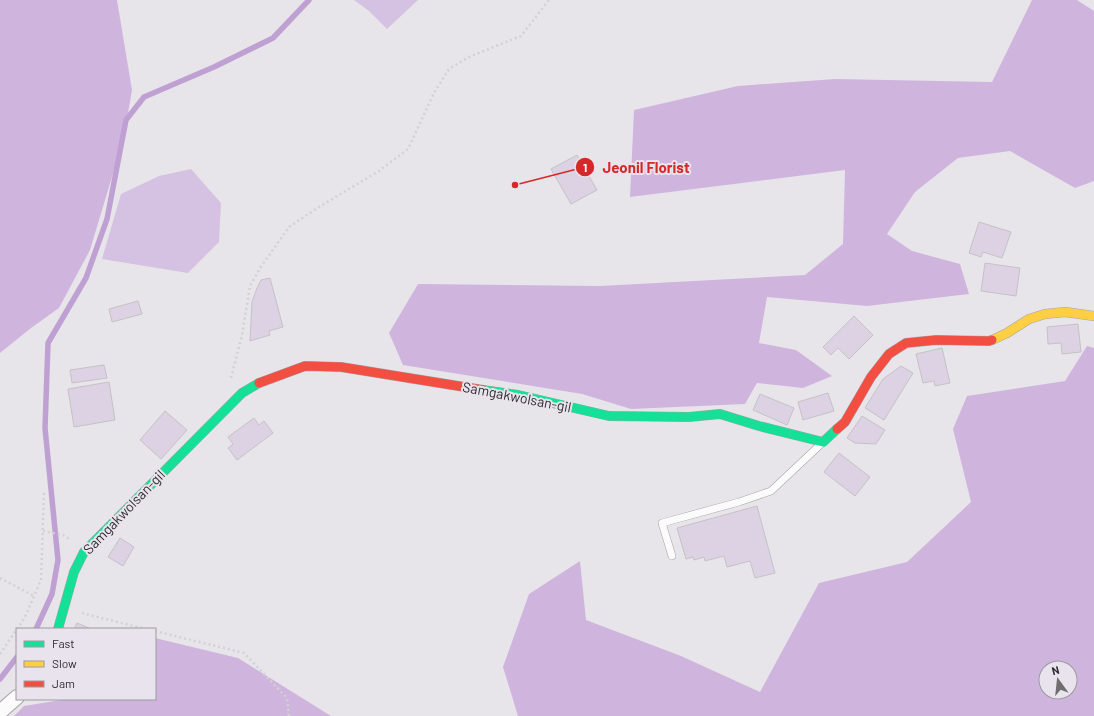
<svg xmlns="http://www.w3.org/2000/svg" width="1094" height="716" font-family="Barlow,sans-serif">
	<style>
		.green { fill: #d5c2e2 }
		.forest { fill: #cfb5de; fill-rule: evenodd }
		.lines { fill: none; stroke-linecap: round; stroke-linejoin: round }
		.stream { stroke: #bfa0d2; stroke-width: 5.5 }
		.building { fill: #dcd2e3; stroke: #c5c2c6 }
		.lane-casing { stroke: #a7a5a8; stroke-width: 8 }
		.street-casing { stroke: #a7a5a8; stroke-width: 16 }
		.fast-casing { stroke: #a7a5a8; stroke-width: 10 }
		.slow-casing { stroke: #a7a5a8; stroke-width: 10 }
		.jam-casing { stroke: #a7a5a8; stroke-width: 10 }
		.path { stroke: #d3d1d3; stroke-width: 2.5; stroke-dasharray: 2 3; stroke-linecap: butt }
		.lane { stroke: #fcfbfc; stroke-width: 7 }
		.street { stroke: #fcfbfc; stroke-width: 14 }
		.fast { stroke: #16e098; stroke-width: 9 }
		.slow { stroke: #ffcf43; stroke-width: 9 }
		.jam { stroke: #f24e42; stroke-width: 9 }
		.labels { text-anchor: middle; stroke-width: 4; stroke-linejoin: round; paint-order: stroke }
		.street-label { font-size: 14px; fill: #2e2c2f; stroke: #e8e3ec }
		.leader { fill: none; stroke: #d62828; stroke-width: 1.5 }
		.callout-dot { fill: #d62828; stroke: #e8e3ec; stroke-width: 1.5 }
		.mark-label { font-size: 12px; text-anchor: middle; font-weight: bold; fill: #fff }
		.callout-label { font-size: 15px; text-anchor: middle; font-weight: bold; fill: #d62828; stroke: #e8e3ec; stroke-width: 4; stroke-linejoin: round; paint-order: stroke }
	</style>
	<rect width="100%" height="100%" fill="#e8e5ea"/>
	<g class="green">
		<polygon points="354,0 418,0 387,29 369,11"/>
		<polygon points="191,169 221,203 219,242 188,273 102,259 121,194 159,176"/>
	</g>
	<g class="forest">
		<polygon points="0,0 117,0 132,90 128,113 118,157 90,250 59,308 31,328 0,353"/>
		<polygon points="1032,0 1077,0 1094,11 1094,181 1075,188 1010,151 958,158 915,192 887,234 912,251 960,264 969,294 867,306 767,297 759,343 796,350 832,376 803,388 757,383 745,404 631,409 582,394 403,365 389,333 418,284 600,286 805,275 843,244 845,170 630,197 634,110 738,86 835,79 992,82"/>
		<path d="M1087,346L1094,348V716H518L503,667L529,594L580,561L586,620L681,656L760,692L819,583L907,562L971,502L953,429L967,396L1065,381ZM1046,668H1070V692H1046Z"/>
		<polygon points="155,638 238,658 331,716 14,716 24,706 67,699 155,699"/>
	</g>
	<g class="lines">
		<g class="stream">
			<polyline points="36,629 52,594 58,560 45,428 48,343 86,278 107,219 126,120 144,97 214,67 273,38 309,0"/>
			<polyline points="0,679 17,657"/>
		</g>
	</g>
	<g class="building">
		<polygon points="577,155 597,190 571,204 551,169"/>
		<polygon points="979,222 1011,232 1002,258 983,252 981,257 969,253"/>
		<polygon points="985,263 1020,268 1016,296 981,291"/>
		<polygon points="270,278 283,327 269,331 270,335 250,341 252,302 257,288 261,280"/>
		<polygon points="138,301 142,314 112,322 109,309"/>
		<polygon points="854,316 873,335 849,359 838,348 831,355 823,347"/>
		<polygon points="1078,324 1081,352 1062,354 1061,343 1048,344 1047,327"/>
		<polygon points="942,348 950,383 935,386 934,381 923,383 916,354"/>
		<polygon points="104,365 107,378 72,383 70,370"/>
		<polygon points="901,366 913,373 884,420 865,408 883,379"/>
		<polygon points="109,382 115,420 74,427 68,389"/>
		<polygon points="828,393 834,411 803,420 798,402"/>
		<polygon points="760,394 794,408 787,425 753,410"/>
		<polygon points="165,411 187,430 161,459 140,440"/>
		<polygon points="862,416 885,430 876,444 855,443 847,438"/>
		<polygon points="254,418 259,425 264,421 273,433 237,460 228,448 233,444 228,437"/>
		<polygon points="839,453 870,477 855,496 824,472"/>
		<polygon points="757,506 775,573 755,578 750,561 727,567 724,556 705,561 704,557 694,560 693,557 686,559 677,528"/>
		<polygon points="120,538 134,547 123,566 108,557"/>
		<polygon points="77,623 91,629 74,629"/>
	</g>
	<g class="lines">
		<defs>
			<polyline id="lane" points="672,556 662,523 739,502 771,491 821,444"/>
			<polyline id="street" points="0,712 17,697"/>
			<g id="fast">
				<polyline points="483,390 518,395 609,416 689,417 720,414 759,426 823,442 837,429"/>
				<polyline points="58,629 74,572 84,552 242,393 259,383"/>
			</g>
			<polyline id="slow" points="992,340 1007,333 1029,319 1045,314 1065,312 1094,316"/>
			<g id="jam">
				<polyline points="259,383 305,366 341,367 483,390"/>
				<polyline points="837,429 845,422 871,377 889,354 906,343 936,340 989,341 992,340"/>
			</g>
		</defs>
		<use href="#lane" class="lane-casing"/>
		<use href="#street" class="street-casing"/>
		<use href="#fast" class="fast-casing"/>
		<use href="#slow" class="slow-casing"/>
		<use href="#jam" class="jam-casing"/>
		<g class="path">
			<polyline points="231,378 242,335 250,286 260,268 289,227 319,207 379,171 408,149 434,93 449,69 469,57 521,36 549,0"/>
			<polyline points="43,531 63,535 71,540"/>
			<polyline points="0,578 34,596"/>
			<polyline points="82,613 145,629"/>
			<polyline points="155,631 244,653 287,698 289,716"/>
			<polyline points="0,654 25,617 41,580 44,492"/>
		</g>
		<use href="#lane" class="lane"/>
		<use href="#street" class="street"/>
		<use href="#fast" class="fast"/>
		<use href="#slow" class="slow"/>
		<use href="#jam" class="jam"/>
	</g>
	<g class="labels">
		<g class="street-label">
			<text transform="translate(517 397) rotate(11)" y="5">Samgakwolsan-gil</text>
			<text transform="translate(124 512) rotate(-46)" y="5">Samgakwolsan-gil</text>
		</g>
	</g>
	<path class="leader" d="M515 185L585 167"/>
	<g class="callout-dot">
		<circle cx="515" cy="185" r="4"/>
		<circle cx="585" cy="167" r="10"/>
	</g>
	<g class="mark-label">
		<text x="585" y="172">1</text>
	</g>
	<g class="callout-label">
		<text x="646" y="173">Jeonil Florist</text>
	</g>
	<rect x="16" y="628" width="140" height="72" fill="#e8e3ec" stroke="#9e9aa0"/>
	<rect x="24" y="641" width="20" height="6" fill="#16e098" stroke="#9e9aa0"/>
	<text x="52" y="648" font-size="12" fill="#2e2c2f">Fast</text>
	<rect x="24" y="661" width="20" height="6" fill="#ffcf43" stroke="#9e9aa0"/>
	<text x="52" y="668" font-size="12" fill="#2e2c2f">Slow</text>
	<rect x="24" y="681" width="20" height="6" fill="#f24e42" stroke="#9e9aa0"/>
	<text x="52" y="688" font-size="12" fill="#2e2c2f">Jam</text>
	<g transform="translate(1058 680) rotate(345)"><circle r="19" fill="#e8e3ec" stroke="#9e9aa0"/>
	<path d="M0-3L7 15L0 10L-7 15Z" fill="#6f6d70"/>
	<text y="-6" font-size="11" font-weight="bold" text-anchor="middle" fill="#2e2c2f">N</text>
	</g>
</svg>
